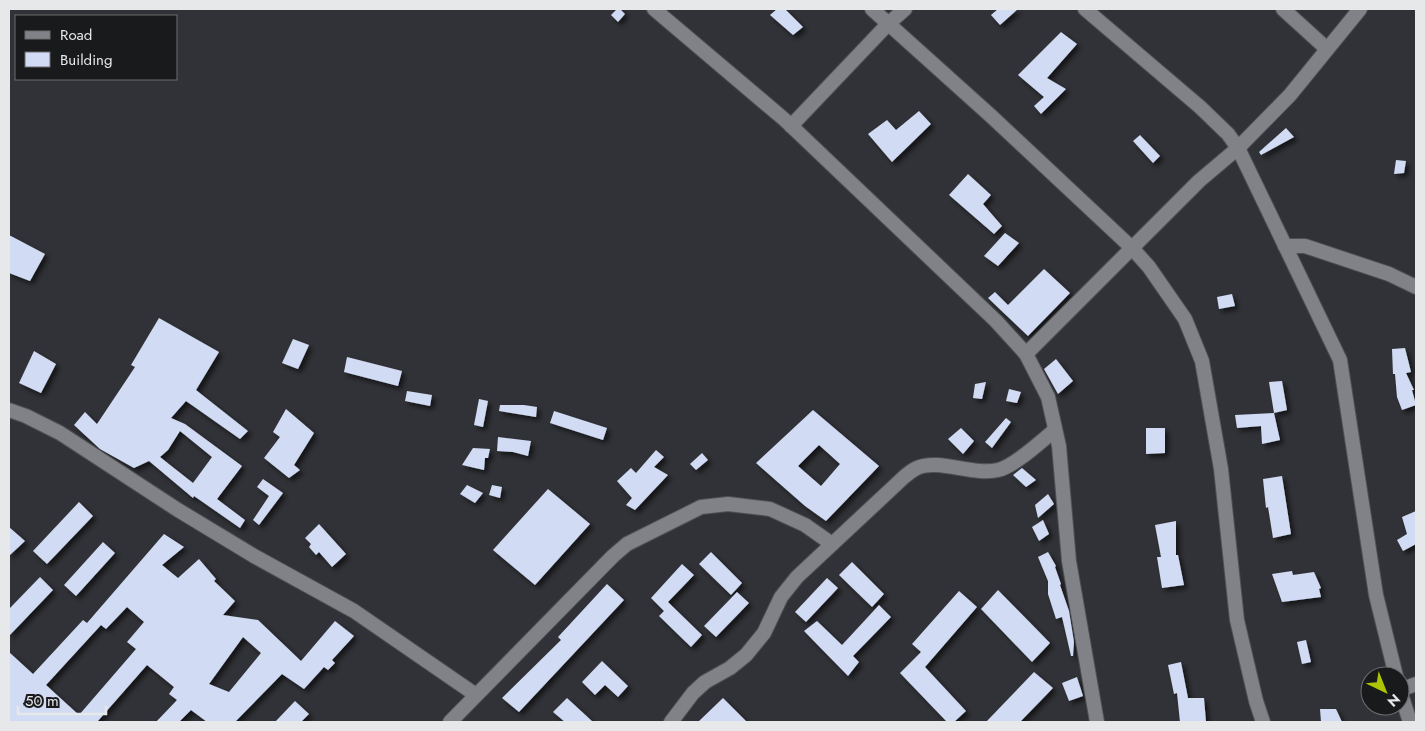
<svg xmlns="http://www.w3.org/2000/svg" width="1425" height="731" font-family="Jost,sans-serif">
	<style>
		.building { fill: #d1dbf4; fill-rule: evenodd; filter: url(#shadow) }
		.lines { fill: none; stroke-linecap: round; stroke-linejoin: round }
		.minor-casing { stroke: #4e5053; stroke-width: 16 }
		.minor { stroke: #808287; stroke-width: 14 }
	</style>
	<defs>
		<filter id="shadow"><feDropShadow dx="3.5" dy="3.5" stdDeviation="2.5" flood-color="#0009"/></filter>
	</defs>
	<rect width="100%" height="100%" fill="#313237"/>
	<g class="building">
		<polygon points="617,9 620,9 625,14 618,22 611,15"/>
		<polygon points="777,9 785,9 803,27 793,35 770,15"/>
		<polygon points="998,9 1018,9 1000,25 991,15"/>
		<polygon points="1061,32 1077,44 1047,78 1066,89 1041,114 1034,106 1044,97 1018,75"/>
		<polygon points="919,111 931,124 892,162 868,134 887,120 896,130"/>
		<polygon points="1286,128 1294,137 1261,155 1259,152"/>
		<polygon points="1140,135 1160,156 1153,163 1133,141"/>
		<polygon points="1396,160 1406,161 1404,173 1394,174"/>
		<polygon points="968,174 991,195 983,204 1002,226 994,234 949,195"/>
		<polygon points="1005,233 1019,243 998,266 984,256"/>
		<polygon points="9,235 45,254 30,281 9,273"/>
		<polygon points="1044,269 1070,293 1028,336 988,298 995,292 1008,305"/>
		<polygon points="1232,294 1235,306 1219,309 1217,297"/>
		<path d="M159,318L219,352L196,390L248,431L240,439L186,401L171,418L185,424L242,466L217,499L245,520L240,528L194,496L193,498L149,461L134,468L100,449L74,425L85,412L97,424L135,367L131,365ZM180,431L212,457L193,483L160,457L168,450Z"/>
		<polygon points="293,339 309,345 298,369 282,363"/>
		<polygon points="1405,348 1411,372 1406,373 1414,390 1412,390 1416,405 1402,410 1397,397 1395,374 1393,374 1392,349"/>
		<polygon points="34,351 56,364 41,393 19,383"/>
		<polygon points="347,357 402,371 398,386 344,372"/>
		<polygon points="1056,359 1073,381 1058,394 1044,369"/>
		<polygon points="1282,381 1287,410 1274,413 1269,382"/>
		<polygon points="986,382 982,399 973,398 975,384"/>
		<polygon points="1009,389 1021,392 1017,403 1006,401"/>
		<polygon points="407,391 432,395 430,406 405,401"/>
		<polygon points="479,399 488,401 483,427 474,425"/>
		<polygon points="500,405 524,405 537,407 536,417 499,411"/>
		<polygon points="286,409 314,433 294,465 300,470 289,478 264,458 280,437 273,432"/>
		<path d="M813,410L879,466L826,521L805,506L756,463ZM819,445L840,464L821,486L798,466Z"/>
		<polygon points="554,411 607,428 603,440 550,423"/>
		<polygon points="1274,413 1280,440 1262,444 1261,426 1237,428 1235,415"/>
		<polygon points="1006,418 1011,422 992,448 985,442"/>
		<polygon points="961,428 974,441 963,454 948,439"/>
		<polygon points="1146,428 1165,428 1165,453 1146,454"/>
		<polygon points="498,437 531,441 528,456 513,452 497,451"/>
		<polygon points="473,448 490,449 488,458 485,458 484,470 462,465"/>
		<polygon points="656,450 664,457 654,467 668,475 635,510 626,505 632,498 617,481 631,468 636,473"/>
		<polygon points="702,453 708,460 696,470 690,464"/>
		<polygon points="1022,468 1036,480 1026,487 1013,475"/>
		<polygon points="1282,476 1291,534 1273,538 1268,507 1266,508 1263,479"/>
		<polygon points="263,479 283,493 259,525 253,520 269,496 257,487"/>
		<polygon points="467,485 483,493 475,503 460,494"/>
		<polygon points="492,485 502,487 500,498 489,495"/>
		<polygon points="548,489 590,524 535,585 493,550"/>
		<polygon points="1048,494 1054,504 1038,518 1035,505"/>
		<polygon points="79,502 93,516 47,564 33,551"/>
		<polygon points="1416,511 1416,544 1403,551 1397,540 1407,534 1402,517"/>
		<polygon points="1043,520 1049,534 1039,541 1032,527"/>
		<polygon points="1176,521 1176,555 1178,555 1184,585 1162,588 1157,557 1161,557 1155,525"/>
		<polygon points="319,524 346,554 332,567 319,552 316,555 309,547 311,544 305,538"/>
		<polygon points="9,527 25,541 9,556"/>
		<path d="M164,534L184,547L162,565L178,578L199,559L216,579L214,581L235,601L223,615L258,620L301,661L335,621L354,636L332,660L335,663L328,670L324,667L304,689L282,674L235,722H207L191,710L179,722H156L177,700L169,694L174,687L147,665L97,722H9V652L33,674L83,620L87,623ZM127,607L144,622L127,642L136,649L79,715L46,685L101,625L106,629ZM243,637L261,653L229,692L209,684Z"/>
		<polygon points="103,542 115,553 76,596 64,585"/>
		<polygon points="711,552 742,583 731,595 699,564"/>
		<polygon points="1048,552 1056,566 1055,567 1061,584 1060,585 1069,611 1074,642 1073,656 1071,656 1062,617 1056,619 1048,594 1048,581 1038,557"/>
		<polygon points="852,562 884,594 872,607 839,575"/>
		<polygon points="682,564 694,575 668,602 702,635 691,647 659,616 664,611 651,598"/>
		<polygon points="1292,571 1293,575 1314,572 1321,588 1319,589 1321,597 1282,602 1272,574"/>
		<polygon points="40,577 53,590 9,636 9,609"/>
		<polygon points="827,578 838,588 806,622 795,612"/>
		<polygon points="607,584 624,600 519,712 502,698 561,640 558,637"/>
		<polygon points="998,590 1050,643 1032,662 981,609"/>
		<polygon points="959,591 977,607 925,667 966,711 954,722 947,722 900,673 921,652 912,644"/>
		<polygon points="737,592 749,603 716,637 704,626"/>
		<polygon points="879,605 891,617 853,656 859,662 848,676 804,631 817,621 842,645"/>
		<polygon points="1306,640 1311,662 1302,664 1297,642"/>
		<polygon points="602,661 628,686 618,697 605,685 595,695 582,682"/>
		<polygon points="1181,662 1188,698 1204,698 1206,722 1180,722 1177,693 1174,694 1168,665"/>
		<polygon points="1034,672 1053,688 1020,722 986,722"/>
		<polygon points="1077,677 1083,696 1069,701 1062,683"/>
		<polygon points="567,698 593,722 565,722 553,712"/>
		<polygon points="723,698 747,722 698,722"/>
		<polygon points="295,701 309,714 301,722 275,722"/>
		<polygon points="1320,709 1336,709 1342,722 1321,722"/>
	</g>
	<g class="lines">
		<defs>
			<g id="minor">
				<polyline points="654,9 785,120 996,321 1026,354 1048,397 1059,446 1069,561 1097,722"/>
				<polyline points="872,9 991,116 1132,248 1149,267 1185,319 1202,361 1221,469 1237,620 1256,701 1263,722"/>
				<polyline points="1085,9 1200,107 1228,134 1238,148 1340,360 1376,595 1396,676"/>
				<polyline points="1283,9 1327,49"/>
				<polyline points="791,126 888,24 905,9"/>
				<polyline points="1285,246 1305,246 1389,274 1416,287"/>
				<polyline points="1026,354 1199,181 1238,148 1290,95 1360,9"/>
				<polyline points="9,410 26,416 60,433 178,510 254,556 354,611 476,695"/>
				<polyline points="1400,690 1416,684"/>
				<polyline points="1400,691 1410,722"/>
				<polyline points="450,722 613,556 627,544 701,507 728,504 770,509 805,525 832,544"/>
				<path d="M671,722L693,693L705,682L730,668L746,655L764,633L781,597L797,577L904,477C908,474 912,470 917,468C938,458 974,476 998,470C1015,466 1041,441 1055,430"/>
			</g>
		</defs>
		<use href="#minor" class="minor-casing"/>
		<use href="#minor" class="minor"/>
	</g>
	<rect width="1425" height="731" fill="none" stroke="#e6e8ea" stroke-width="20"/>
	<rect x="15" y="15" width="162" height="65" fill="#191a1c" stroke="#6b6c6e"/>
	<rect x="25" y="31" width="25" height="8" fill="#808287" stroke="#6b6c6e"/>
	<text x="60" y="40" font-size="15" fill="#e6e8ea">Road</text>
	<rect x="25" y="52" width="25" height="15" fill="#d1dbf4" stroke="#6b6c6e"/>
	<text x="60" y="65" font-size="15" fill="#e6e8ea">Building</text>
	<g transform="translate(1385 691) rotate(137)"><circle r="24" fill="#191a1c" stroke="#6b6c6e"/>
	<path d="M0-4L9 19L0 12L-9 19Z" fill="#afc504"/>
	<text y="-8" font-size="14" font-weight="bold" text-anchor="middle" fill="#e6e8ea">N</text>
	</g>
	<path d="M18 706v8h88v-8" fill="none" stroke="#e6e8ea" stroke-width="2.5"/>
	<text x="25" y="706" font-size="15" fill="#e6e8ea" stroke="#191a1c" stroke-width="4" paint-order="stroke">50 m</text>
</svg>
